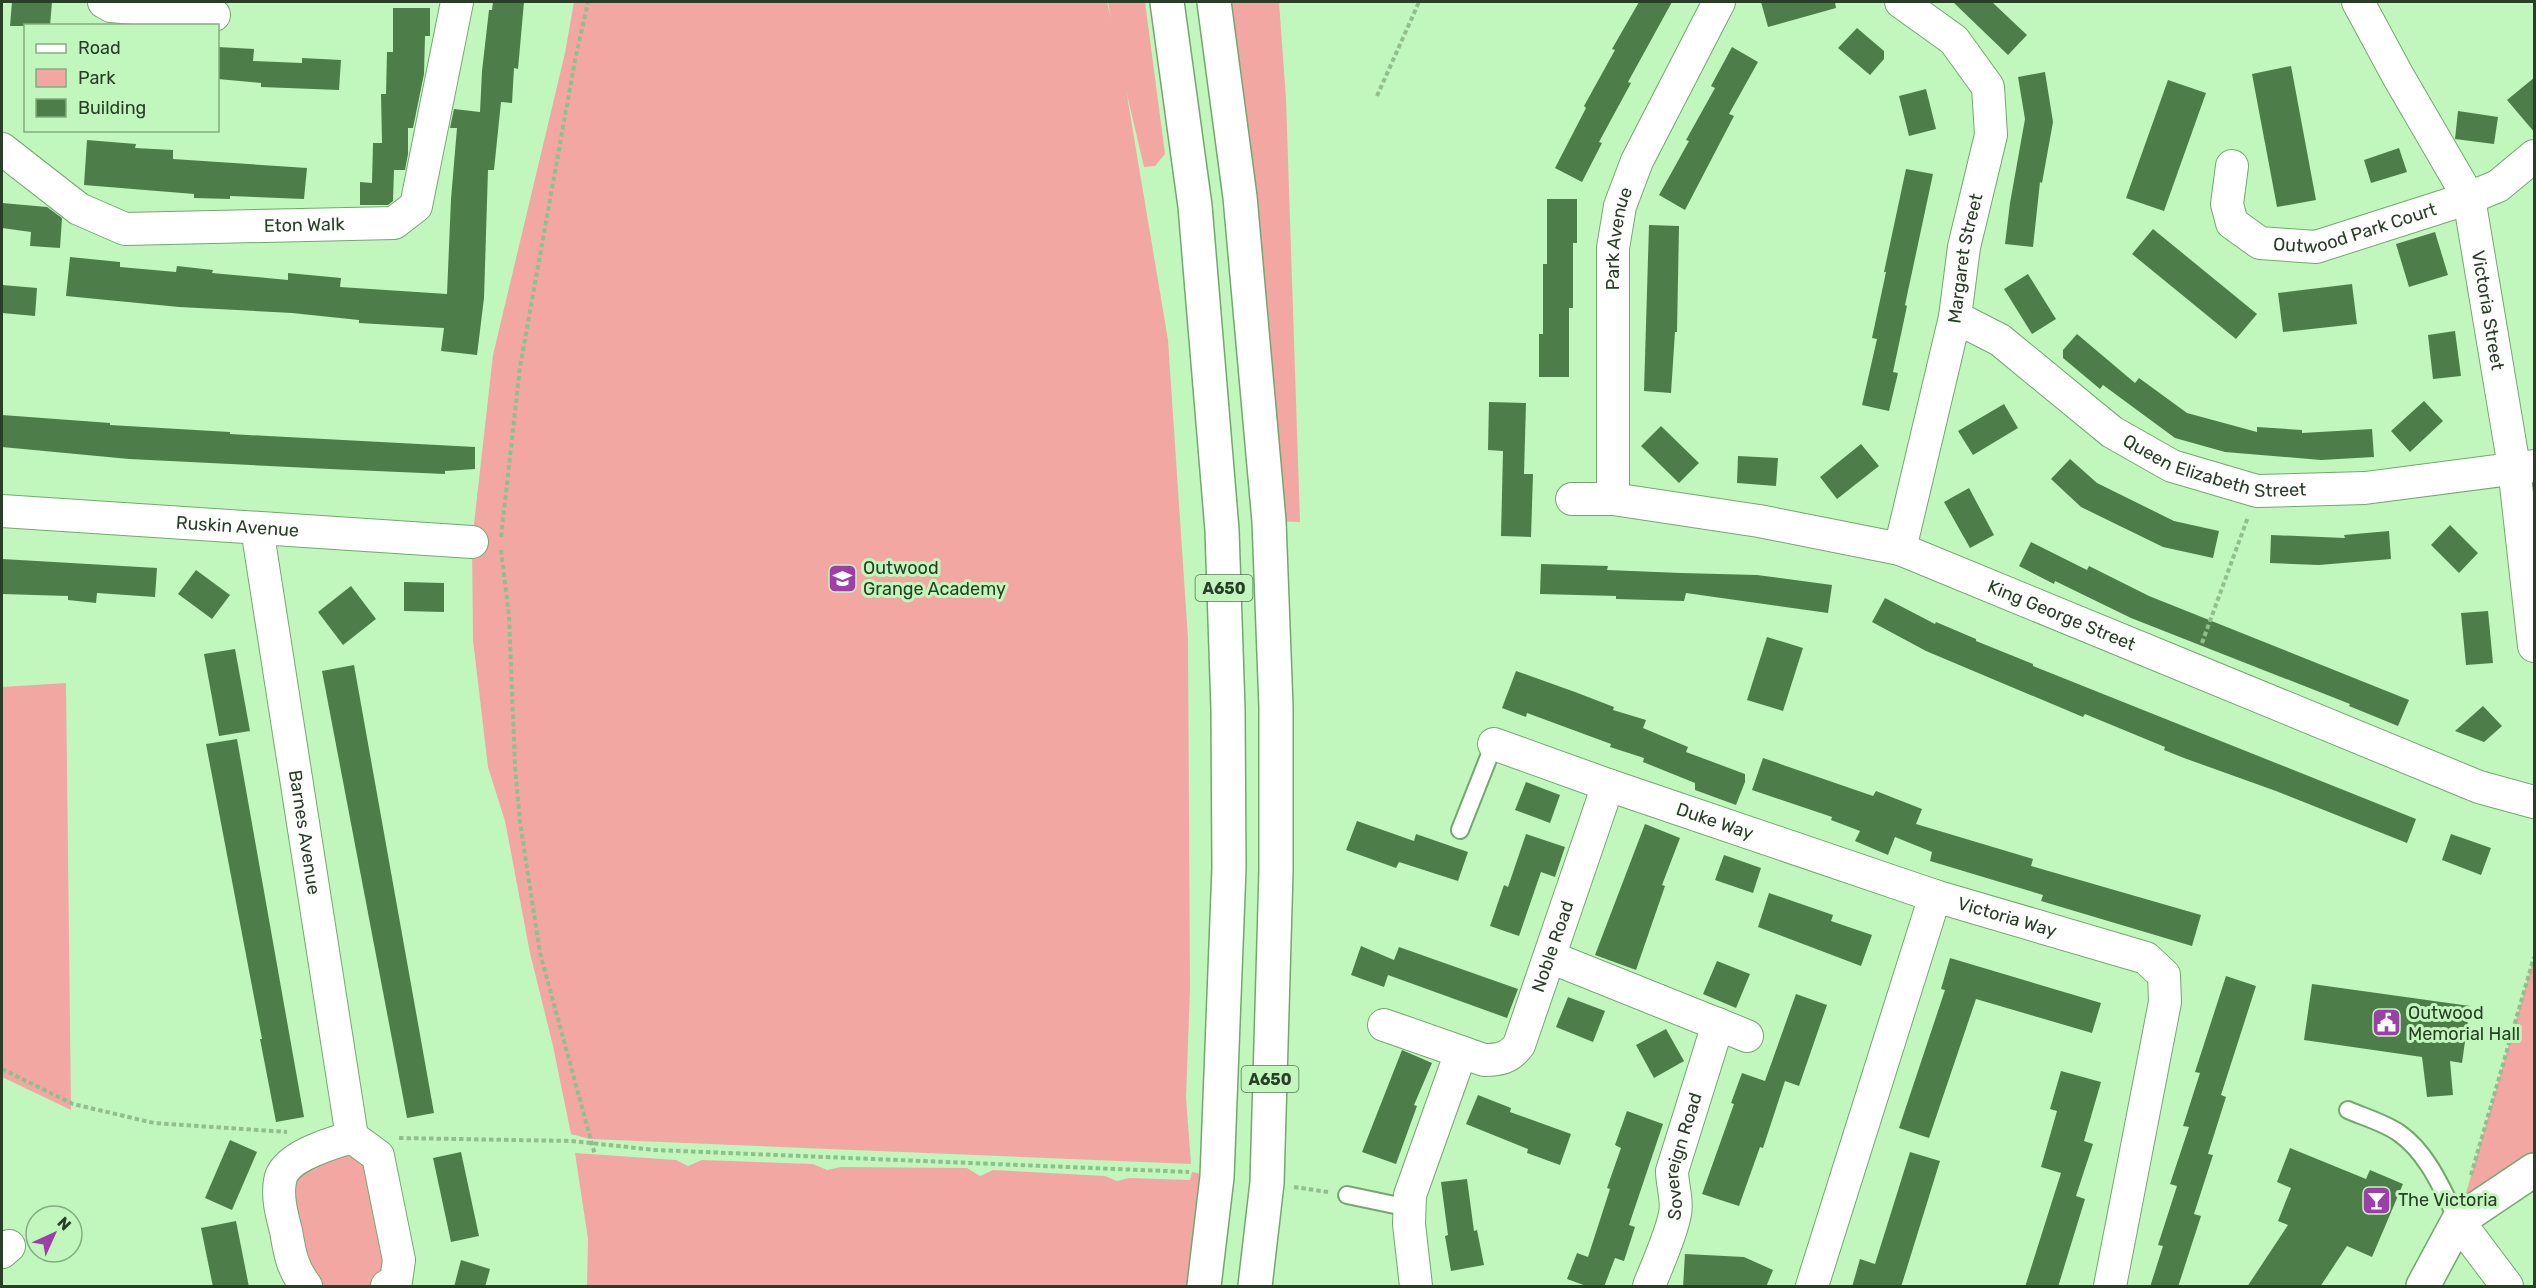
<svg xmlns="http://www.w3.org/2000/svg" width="2536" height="1288" font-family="Rubik,sans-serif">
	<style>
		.green { fill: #f2a7a3 }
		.building { fill: #4d7e49 }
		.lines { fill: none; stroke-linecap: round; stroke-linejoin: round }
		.service-casing { stroke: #74a770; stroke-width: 20 }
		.minor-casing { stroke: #74a770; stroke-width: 34 }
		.primary-casing { stroke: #74a770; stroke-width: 36 }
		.trunk-casing { stroke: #74a770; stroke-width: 36 }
		.path { stroke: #92be8e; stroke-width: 4; stroke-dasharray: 4.5 3; stroke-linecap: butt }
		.service { stroke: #fff; stroke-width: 16 }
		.minor { stroke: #fff; stroke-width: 32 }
		.primary { stroke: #fff; stroke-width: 33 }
		.trunk { stroke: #fff; stroke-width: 33 }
		.labels { text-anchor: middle; stroke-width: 6; stroke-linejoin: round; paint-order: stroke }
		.shield { fill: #c1f7bc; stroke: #567654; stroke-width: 1.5 }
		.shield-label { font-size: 16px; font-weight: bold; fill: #283e27 }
		.street-label { font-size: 18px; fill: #283e27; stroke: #c1f7bc }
		.poi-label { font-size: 18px; fill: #283e27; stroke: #c1f7bc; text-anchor: start }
	</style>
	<rect width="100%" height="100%" fill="#c1f7bc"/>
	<g class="green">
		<polygon points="574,2 1107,2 1111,19 1108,2 1145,2 1165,154 1155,166 1144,167 1126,90 1168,340 1188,639 1190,989 1186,1098 1191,1164 590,1139 571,1134 553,1046 530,953 505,821 488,767 473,640 472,542 493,355 565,53"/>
		<polygon points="1214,2 1279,2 1286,99 1300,522 1269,521"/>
		<polygon points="66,683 71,1110 2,1077 2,687"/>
		<polygon points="2534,957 2534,1170 2458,1221"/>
		<polygon points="317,1147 378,1156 387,1286 306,1286 294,1270 293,1162"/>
		<polygon points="575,1153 676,1160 688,1166 702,1160 813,1164 827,1170 841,1167 967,1168 980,1176 993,1170 1105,1176 1117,1181 1129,1178 1190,1180 1192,1172 1217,1177 1204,1286 587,1286 588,1239"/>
	</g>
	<g class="building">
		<polygon points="12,2 52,2 50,26 10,26"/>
		<polygon points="493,2 524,2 518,69 514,68 512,103 501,102 494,170 488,170 484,298 477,355 441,351 444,328 359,323 359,320 292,313 179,307 66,296 70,257 120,262 120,267 176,272 177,266 213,270 212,273 288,280 288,273 341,278 340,287 447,294 451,199 457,128 450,128 454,109 480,112 482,71 489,10 492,10"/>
		<polygon points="1639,2 1672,2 1628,82 1631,83 1599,142 1602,143 1582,182 1555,168 1586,108 1584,106 1615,50 1612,49"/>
		<polygon points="1761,2 1835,2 1836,8 1768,27"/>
		<polygon points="1953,2 1992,2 2027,35 2008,55"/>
		<polygon points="393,8 430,8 430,36 425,36 424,74 413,128 408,128 408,154 405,170 394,170 393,201 388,205 360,205 360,182 372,183 373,143 382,143 381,94 386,94 387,52 393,52"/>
		<polygon points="1857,28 1884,51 1884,59 1870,75 1838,48"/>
		<polygon points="218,47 254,49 253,61 302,63 302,58 341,60 339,90 261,87 261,83 218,79"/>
		<polygon points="1732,47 1758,62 1729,114 1734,116 1685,210 1659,195 1689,141 1686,140 1715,88 1711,86"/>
		<polygon points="2291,66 2316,200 2277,207 2252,74"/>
		<polygon points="2045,72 2053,122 2042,183 2040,182 2033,247 2005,244 2010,203 2025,119 2018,77"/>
		<polygon points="2535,77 2535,133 2507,100"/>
		<polygon points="2168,80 2206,93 2164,211 2126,198"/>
		<polygon points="1926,89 1936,129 1909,136 1899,96"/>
		<polygon points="2458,111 2498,117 2494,144 2455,139"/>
		<polygon points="87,140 136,144 135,148 173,150 173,159 307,168 304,199 230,196 230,199 194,198 194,194 84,185"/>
		<polygon points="2399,148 2407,172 2371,183 2364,160"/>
		<polygon points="1906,169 1933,174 1905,305 1907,306 1893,372 1898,373 1889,411 1862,405 1877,339 1872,338 1886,272 1884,272"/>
		<polygon points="1547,199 1577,199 1577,243 1573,243 1573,308 1569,308 1569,377 1539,377 1539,334 1543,334 1543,264 1547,264"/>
		<polygon points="2,203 47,207 62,218 60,248 30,246 31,232 2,228"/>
		<polygon points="1649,225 1679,226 1677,332 1675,332 1671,393 1644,391"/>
		<polygon points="2153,229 2257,314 2236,339 2132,254"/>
		<polygon points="2435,232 2448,275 2409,287 2396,244"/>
		<polygon points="2028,274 2056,319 2032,334 2004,289"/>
		<polygon points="2352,284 2357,324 2283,332 2278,293"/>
		<polygon points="2,285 37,288 35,316 2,313"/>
		<polygon points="2455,331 2461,376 2433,379 2428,335"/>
		<polygon points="2077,334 2135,383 2139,378 2187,413 2257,432 2257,427 2302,430 2302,433 2372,429 2374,457 2321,460 2225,452 2175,438 2103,385 2100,389 2063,358 2063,350"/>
		<polygon points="2424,401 2443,421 2410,452 2391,431"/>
		<polygon points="1489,402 1526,403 1524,474 1533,474 1531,537 1501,536 1503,451 1488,450"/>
		<polygon points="2004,404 2018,428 1973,455 1958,431"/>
		<polygon points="2,415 110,423 110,425 230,432 230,434 475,447 475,469 445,471 445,474 330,469 129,459 2,447"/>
		<polygon points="1661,426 1699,463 1679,483 1641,446"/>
		<polygon points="1861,444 1879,466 1837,499 1820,477"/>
		<polygon points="1738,456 1778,458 1776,486 1737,483"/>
		<polygon points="2070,459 2097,483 2174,521 2219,531 2213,558 2163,547 2081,507 2051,479"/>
		<polygon points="1969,488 1994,535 1970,548 1944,502"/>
		<polygon points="2450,525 2478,553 2459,573 2431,545"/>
		<polygon points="2389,531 2391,559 2319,565 2270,563 2271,535 2345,538 2344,535"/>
		<polygon points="2031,542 2087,570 2089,566 2149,596 2409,700 2398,726 2349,706 2350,704 2131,618 2055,581 2054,584 2019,566"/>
		<polygon points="2,559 157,568 155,597 97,593 96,603 68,600 68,596 2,594"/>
		<polygon points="1541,564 1608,566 1607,570 1681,573 1757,575 1832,585 1828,613 1686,593 1684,601 1616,599 1616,596 1540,594"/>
		<polygon points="196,570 230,595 212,619 178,594"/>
		<polygon points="404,582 444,583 444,612 404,611"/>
		<polygon points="351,586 376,619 343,645 318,612"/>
		<polygon points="1885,598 1935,624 1936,622 1976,639 1976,641 2033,664 2033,666 2416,819 2407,843 2276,791 2184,758 2164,750 2165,747 2085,714 2083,717 1926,651 1872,622"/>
		<polygon points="2488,611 2493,663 2466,665 2461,613"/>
		<polygon points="1767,637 1803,648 1783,711 1747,700"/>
		<polygon points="235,649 250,731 219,736 204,654"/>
		<polygon points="354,665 434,1113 407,1118 322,671"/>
		<polygon points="1516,671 1575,692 1614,707 1613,710 1646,720 1643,728 1688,747 1686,752 1745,774 1745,782 1736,805 1695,790 1695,783 1643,762 1644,758 1610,747 1611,744 1527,713 1526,717 1502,708"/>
		<polygon points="2483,706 2502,726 2484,742 2455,731"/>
		<polygon points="237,739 304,1117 276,1122 260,1039 262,1039 206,744"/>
		<polygon points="1763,758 1873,796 1876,791 1922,809 1916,824 2033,859 2031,866 2201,915 2192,946 2041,901 2043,895 1930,861 1932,852 1895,837 1888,855 1855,841 1860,831 1831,820 1832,817 1752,790"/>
		<polygon points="1526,782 1560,795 1550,823 1515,810"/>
		<polygon points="1357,821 1414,841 1416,834 1468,852 1458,881 1399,862 1396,868 1346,850"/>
		<polygon points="1645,824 1680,838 1662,885 1665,886 1636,970 1595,955"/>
		<polygon points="1526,834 1565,847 1555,877 1541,872 1519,936 1490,926 1504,885 1508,887"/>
		<polygon points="2451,834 2491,848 2481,875 2442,860"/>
		<polygon points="1724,855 1761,868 1753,893 1715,880"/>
		<polygon points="1769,893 1833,915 1831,921 1872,935 1861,966 1758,927"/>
		<polygon points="1361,946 1394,960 1399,947 1518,989 1507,1018 1388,975 1384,987 1351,975"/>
		<polygon points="1950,958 2101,1003 2092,1033 1976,999 1929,1138 1899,1128 1945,990 1941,989"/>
		<polygon points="1717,961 1750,974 1736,1008 1703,994"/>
		<polygon points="2226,976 2256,986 2221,1095 2226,1097 2208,1154 2213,1155 2194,1214 2201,1216 2178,1287 2150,1287 2163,1246 2158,1245 2177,1186 2170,1184 2189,1127 2183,1126 2200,1073 2195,1072"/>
		<polygon points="2312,984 2470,1006 2462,1063 2450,1061 2453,1095 2427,1097 2422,1057 2304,1040"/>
		<polygon points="1796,994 1827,1005 1799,1086 1785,1081 1763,1148 1760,1147 1739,1206 1702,1194 1734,1104 1731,1103 1742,1073 1765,1081"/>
		<polygon points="1568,997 1605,1011 1593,1042 1556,1027"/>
		<polygon points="1666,1029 1684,1061 1654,1078 1636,1045"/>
		<polygon points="1402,1050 1432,1063 1414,1105 1417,1106 1396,1164 1362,1152"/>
		<polygon points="2061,1071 2101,1082 2084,1141 2093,1144 2076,1196 2085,1199 2058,1287 2025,1287 2061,1173 2041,1167 2057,1111 2050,1109"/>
		<polygon points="1478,1095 1511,1108 1510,1112 1571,1134 1560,1165 1527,1153 1528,1149 1466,1124"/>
		<polygon points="1627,1111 1663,1124 1629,1225 1635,1227 1624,1261 1615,1258 1604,1287 1589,1287 1567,1279 1577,1253 1588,1257 1610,1189 1607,1188 1621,1148 1615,1145"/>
		<polygon points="230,1140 257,1152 232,1210 205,1198"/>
		<polygon points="2290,1148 2366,1179 2370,1170 2403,1184 2372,1257 2347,1246 2320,1287 2247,1287 2288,1225 2278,1221 2291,1188 2277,1182"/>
		<polygon points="461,1152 479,1236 451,1242 433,1158"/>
		<polygon points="1910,1152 1940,1161 1901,1287 1852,1287 1860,1259 1875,1264"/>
		<polygon points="1467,1179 1474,1231 1477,1230 1484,1265 1451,1271 1445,1236 1448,1235 1441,1182"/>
		<polygon points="236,1221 249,1287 213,1287 201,1228"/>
		<polygon points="1685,1254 1744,1257 1773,1270 1766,1287 1683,1287"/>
		<polygon points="461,1260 490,1269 485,1287 454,1287"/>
	</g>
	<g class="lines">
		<defs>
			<g id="service">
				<polyline points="1460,830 1494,744"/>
				<path d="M2348,1110C2364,1117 2385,1123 2399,1133C2428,1153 2443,1191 2458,1221"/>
				<polyline points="1347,1195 1409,1208"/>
			</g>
			<g id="minor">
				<polyline points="104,2 111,6 214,15"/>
				<path id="s1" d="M2358,2L2398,76L2469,198L2514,467L2534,646"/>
				<path id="s2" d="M2,149L79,209L125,229L394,223L416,206L457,2"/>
				<path id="s3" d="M2232,166L2227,204L2232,223L2260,243L2316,247L2469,198L2498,186L2534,156"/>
				<path id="s4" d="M1955,317L2000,340L2112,432L2172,466L2257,491L2365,488L2534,466"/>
				<path id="s5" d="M1572,499H1613L1759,521L1900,549L2479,787L2534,802"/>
				<path id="s6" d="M1613,499V248L1620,206L1637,161L1719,2"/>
				<path id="s7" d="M2,511L472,542"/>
				<path id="s8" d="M257,528L352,1137L378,1156L399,1260L396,1281L387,1286"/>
				<path id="s9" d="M1900,549L1955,317L1964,247L1991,135L1988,87L1954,40L1901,2"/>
				<path id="s10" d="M1494,744L1608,785L1935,896"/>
				<polyline points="1550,957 1747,1036"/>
				<path id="s11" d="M1384,1025L1484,1060C1500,1060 1509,1058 1519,1045L1608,785"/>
				<polyline points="2458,1221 2507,1286"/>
				<polyline points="2,1252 9,1246"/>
				<path d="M306,1286C292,1268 290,1254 286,1231C282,1215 277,1198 280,1181C283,1157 332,1143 352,1137"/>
				<polyline points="1416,1286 1409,1224 1410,1195 1461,1052"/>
				<path id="s12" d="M1649,1286C1658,1263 1670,1238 1675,1214C1678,1200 1672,1185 1672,1171L1718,1024"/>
				<path id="s13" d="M1812,1286L1935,896L2146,958L2164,975L2165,1002L2110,1286"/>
			</g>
			<polyline id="primary" points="2423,1286 2458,1221 2534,1170"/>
			<g id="trunk">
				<polyline points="1167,2 1195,206 1222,530 1228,709 1229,868 1217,1177 1204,1286"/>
				<polyline points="1214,2 1240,197 1269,521 1276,707 1276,871 1267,1183 1255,1286"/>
			</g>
		</defs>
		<use href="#service" class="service-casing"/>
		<use href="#minor" class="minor-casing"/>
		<use href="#primary" class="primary-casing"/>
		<use href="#trunk" class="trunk-casing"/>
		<g class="path">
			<polyline points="1377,96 1419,2"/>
			<polyline points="501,537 520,367 575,60 588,2"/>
			<polyline points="501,550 509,616 515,766 520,822 540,953 595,1155"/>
			<polyline points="2202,643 2248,517"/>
			<polyline points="2,1069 73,1104 154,1123 287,1132"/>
			<polyline points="399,1138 572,1141 655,1150 1189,1172"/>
			<polyline points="2471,1175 2534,957"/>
			<polyline points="1294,1187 1328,1192"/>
		</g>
		<use href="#service" class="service"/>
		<use href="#minor" class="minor"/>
		<use href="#primary" class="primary"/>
		<use href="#trunk" class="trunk"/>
	</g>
	<defs>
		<symbol id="school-square" viewBox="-11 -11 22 22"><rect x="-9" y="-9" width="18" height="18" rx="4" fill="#9c3fa9" stroke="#c1f7bc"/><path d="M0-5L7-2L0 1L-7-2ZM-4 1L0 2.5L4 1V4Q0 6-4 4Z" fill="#fff"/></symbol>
		<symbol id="civic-square" viewBox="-11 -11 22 22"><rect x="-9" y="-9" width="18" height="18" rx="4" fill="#9c3fa9" stroke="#c1f7bc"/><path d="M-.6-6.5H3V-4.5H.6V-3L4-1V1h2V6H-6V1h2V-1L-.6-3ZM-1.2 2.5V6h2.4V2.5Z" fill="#fff"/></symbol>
		<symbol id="bar-square" viewBox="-11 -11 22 22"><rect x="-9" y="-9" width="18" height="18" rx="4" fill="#9c3fa9" stroke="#c1f7bc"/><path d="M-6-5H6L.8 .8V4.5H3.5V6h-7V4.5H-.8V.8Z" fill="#fff"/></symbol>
	</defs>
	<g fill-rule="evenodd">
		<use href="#school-square" x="826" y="562" width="33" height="33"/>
		<use href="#civic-square" x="2370" y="1006" width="33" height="33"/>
		<use href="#bar-square" x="2360" y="1184" width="33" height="33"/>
	</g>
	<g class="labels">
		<g class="shield">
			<rect x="1195.5" y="575" width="57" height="26" rx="4.5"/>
			<rect x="1241.5" y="1066" width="57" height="26" rx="4.5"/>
		</g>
		<g class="shield-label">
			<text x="1224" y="594">A650</text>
			<text x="1270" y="1085">A650</text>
		</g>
		<g class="street-label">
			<text dy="6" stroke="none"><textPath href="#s3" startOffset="190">Outwood Park Court</textPath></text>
			<text dy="6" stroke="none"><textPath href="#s2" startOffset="327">Eton Walk</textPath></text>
			<text dy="6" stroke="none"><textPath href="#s6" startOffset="261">Park Avenue</textPath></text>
			<text dy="6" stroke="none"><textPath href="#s9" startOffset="298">Margaret Street</textPath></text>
			<text dy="6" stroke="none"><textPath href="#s1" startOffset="339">Victoria Street</textPath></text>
			<text dy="6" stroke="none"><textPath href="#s4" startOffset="306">Queen Elizabeth Street</textPath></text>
			<text dy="6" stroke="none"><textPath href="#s7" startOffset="236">Ruskin Avenue</textPath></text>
			<text dy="6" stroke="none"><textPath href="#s5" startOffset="507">King George Street</textPath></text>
			<text dy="6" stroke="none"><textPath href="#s10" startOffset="234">Duke Way</textPath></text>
			<text dy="6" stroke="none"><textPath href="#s8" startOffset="308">Barnes Avenue</textPath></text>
			<text dy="6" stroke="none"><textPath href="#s13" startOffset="484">Victoria Way</textPath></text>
			<text dy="6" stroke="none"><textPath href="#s11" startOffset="250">Noble Road</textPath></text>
			<text dy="6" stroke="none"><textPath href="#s12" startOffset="136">Sovereign Road</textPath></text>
		</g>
		<g class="poi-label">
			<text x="863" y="574">Outwood<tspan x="863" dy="21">Grange Academy</tspan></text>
			<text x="2408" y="1019">Outwood<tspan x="2408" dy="21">Memorial Hall</tspan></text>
			<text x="2398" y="1206">The Victoria</text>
		</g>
	</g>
	<rect width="2536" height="1288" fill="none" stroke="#283e27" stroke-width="6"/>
	<rect x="24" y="24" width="195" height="108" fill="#c1f7bc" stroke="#84ad80" stroke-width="1.5"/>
	<rect x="36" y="44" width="30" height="9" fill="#ffffff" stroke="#84ad80" stroke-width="1.5"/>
	<text x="78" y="54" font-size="18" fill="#283e27">Road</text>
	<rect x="36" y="69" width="30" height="18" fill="#f2a7a3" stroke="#84ad80" stroke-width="1.5"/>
	<text x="78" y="84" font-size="18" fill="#283e27">Park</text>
	<rect x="36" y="99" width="30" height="18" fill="#4d7e49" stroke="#84ad80" stroke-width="1.5"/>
	<text x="78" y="114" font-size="18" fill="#283e27">Building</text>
	<g transform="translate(54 1234) rotate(45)"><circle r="28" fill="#c1f7bc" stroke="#84ad80" stroke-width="1.5"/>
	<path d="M0-4.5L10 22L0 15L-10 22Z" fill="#9c3fa9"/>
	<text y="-9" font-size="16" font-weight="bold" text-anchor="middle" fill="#283e27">N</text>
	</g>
</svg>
